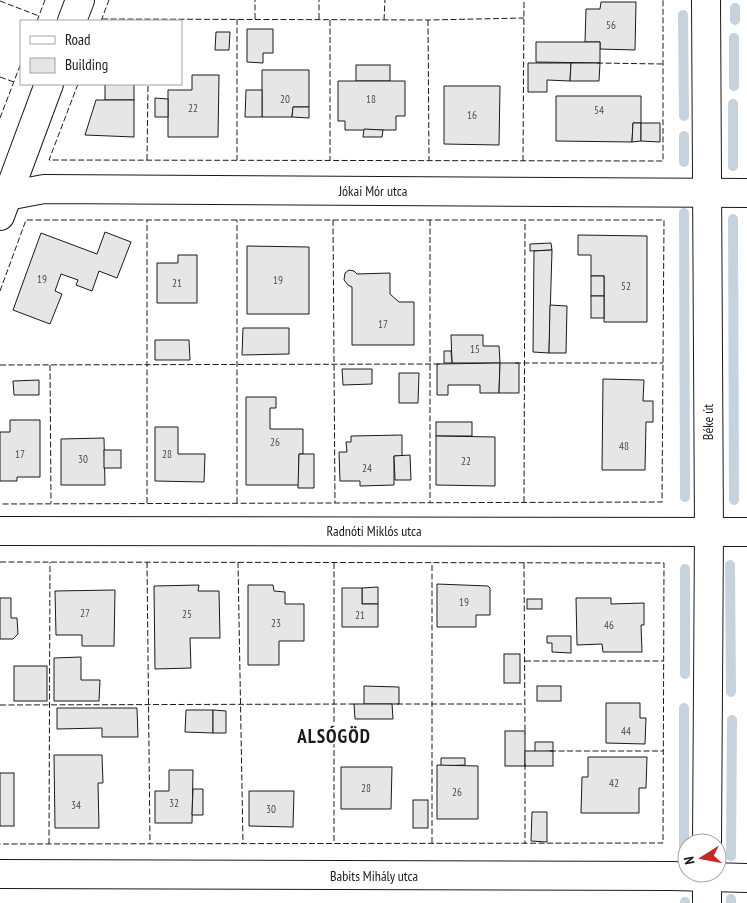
<svg xmlns="http://www.w3.org/2000/svg" width="747" height="903" font-family="'PT Sans Narrow',sans-serif">
	<style>
		.lines { fill: none; stroke-linecap: round; stroke-linejoin: round }
		.stream { stroke: #c6d2dc; stroke-width: 10 }
		.building { fill: #e6e6e6; stroke: #1a1a1a }
		.minor-casing { stroke: #1a1a1a; stroke-width: 30 }
		.tertiary-casing { stroke: #1a1a1a; stroke-width: 30 }
		.minor { stroke: #fff; stroke-width: 28 }
		.tertiary { stroke: #fff; stroke-width: 28 }
		.fence { stroke: #1a1a1a; stroke-width: 1; stroke-dasharray: 6 2.5; stroke-linecap: butt }
		.labels { text-anchor: middle; stroke-width: 4; stroke-linejoin: round; paint-order: stroke }
		.number-label { font-size: 11px; fill: #4d4d4d }
		.street-label { font-size: 14px; fill: #1a1a1a; stroke: #fff }
		.district-label { font-size: 19px; font-weight: bold; letter-spacing: 1px; fill: #1a1a1a; stroke: #fff }
	</style>
	<rect width="100%" height="100%" fill="#fff"/>
	<g class="lines">
		<g class="stream">
			<polyline points="735,8 735,20"/>
			<polyline points="683,15 684,116"/>
			<polyline points="734,86 734,38"/>
			<polyline points="733,104 733,166"/>
			<polyline points="684,136 684,162"/>
			<polyline points="684,213 685,497"/>
			<polyline points="733,219 734,500"/>
			<polyline points="730,565 731,692"/>
			<polyline points="685,674 685,569"/>
			<polyline points="684,853 684,708"/>
			<polyline points="731,856 732,720"/>
			<polyline points="731,899 731,903"/>
			<polyline points="685,903 685,902"/>
		</g>
	</g>
	<g class="building">
		<polygon points="601,2 636,2 635,50 600,49 600,42 585,42 586,9 600,9"/>
		<polygon points="247,29 273,29 273,53 263,53 263,63 247,62"/>
		<polygon points="216,32 230,32 229,50 215,50"/>
		<polygon points="536,42 600,42 600,63 536,62"/>
		<polygon points="528,63 571,63 570,81 547,80 547,92 528,92"/>
		<polygon points="571,63 600,63 599,81 570,81"/>
		<rect x="356" y="65" width="34" height="16"/>
		<polygon points="262,70 309,70 309,107 293,107 292,117 262,117"/>
		<polygon points="192,75 219,75 218,137 168,137 168,90 192,90"/>
		<polygon points="338,81 405,81 405,116 396,116 396,130 345,130 345,121 338,121"/>
		<rect x="105" y="84" width="29" height="16"/>
		<polygon points="444,86 500,86 499,145 444,144"/>
		<polygon points="246,90 262,90 262,117 245,117"/>
		<polygon points="556,96 641,96 641,123 633,123 632,142 556,141"/>
		<polygon points="155,98 168,99 168,117 155,117"/>
		<polygon points="96,100 134,100 134,137 85,135"/>
		<polygon points="293,107 309,107 309,118 292,117"/>
		<polygon points="633,123 641,123 641,141 632,142"/>
		<polygon points="641,123 660,123 660,142 641,141"/>
		<polygon points="364,129 383,130 382,137 363,137"/>
		<polygon points="105,232 131,242 117,278 99,271 92,291 76,285 78,280 61,274 55,291 62,294 50,324 13,310 41,233 97,254"/>
		<polygon points="578,235 647,236 647,322 604,322 604,276 591,276 591,255 578,255"/>
		<polygon points="551,243 552,250 530,251 530,244"/>
		<polygon points="247,246 309,247 309,314 247,314"/>
		<polygon points="552,250 549,353 533,352 534,251"/>
		<polygon points="178,255 197,255 197,303 157,303 157,263 178,263"/>
		<polygon points="349,270 354,271 357,274 390,273 390,294 399,302 414,302 414,345 352,345 352,287 348,285 344,280 345,273"/>
		<rect x="591" y="276" width="13" height="20"/>
		<rect x="591" y="296" width="13" height="22"/>
		<polygon points="550,305 567,306 566,353 549,353"/>
		<polygon points="243,328 289,328 289,354 242,355"/>
		<polygon points="451,335 483,335 483,346 499,346 500,363 452,363"/>
		<polygon points="155,340 189,340 190,360 155,360"/>
		<polygon points="444,351 451,351 452,363 444,363"/>
		<polygon points="500,363 499,393 480,393 480,385 448,385 448,395 437,395 437,364"/>
		<polygon points="500,363 519,363 519,393 499,393"/>
		<polygon points="342,369 372,369 372,384 343,385"/>
		<polygon points="399,373 419,373 418,403 399,403"/>
		<polygon points="603,379 644,380 643,401 653,401 653,422 646,422 645,470 602,470"/>
		<polygon points="39,380 39,395 14,395 13,381"/>
		<polygon points="246,397 276,397 276,408 270,408 270,429 303,429 303,454 299,454 299,485 246,485"/>
		<polygon points="10,420 40,420 40,477 17,477 17,481 0,481 0,432 10,432"/>
		<rect x="436" y="422" width="36" height="14"/>
		<polygon points="155,427 178,427 178,454 205,454 204,482 155,481"/>
		<polygon points="402,435 402,456 394,456 394,485 360,486 360,481 340,481 339,452 347,452 346,442 351,442 351,436"/>
		<polygon points="436,436 495,437 495,486 436,485"/>
		<polygon points="104,438 105,485 61,485 61,439"/>
		<rect x="104" y="450" width="17" height="18"/>
		<polygon points="299,454 314,454 314,488 298,488"/>
		<polygon points="410,455 411,480 395,480 394,456"/>
		<polygon points="437,584 488,586 490,588 490,615 476,615 476,627 437,627"/>
		<polygon points="199,585 198,591 219,591 220,638 190,638 191,668 155,669 154,586"/>
		<polygon points="248,585 273,585 274,591 285,592 285,604 304,604 304,641 279,641 279,665 248,665"/>
		<polygon points="378,587 378,604 362,604 362,588"/>
		<polygon points="342,588 362,588 362,604 378,604 378,627 342,627"/>
		<polygon points="115,590 114,646 82,646 82,635 56,635 55,591"/>
		<polygon points="0,598 11,598 11,618 17,618 18,634 13,639 0,639"/>
		<polygon points="576,598 611,598 611,604 644,603 644,625 641,625 642,652 603,652 602,644 577,645"/>
		<rect x="527" y="599" width="15" height="10"/>
		<polygon points="547,636 571,636 571,653 552,652 552,643 547,643"/>
		<rect x="504" y="654" width="16" height="29"/>
		<polygon points="81,657 81,680 100,680 99,701 54,701 54,658"/>
		<rect x="14" y="666" width="33" height="35"/>
		<polygon points="364,686 399,687 399,704 364,704"/>
		<rect x="537" y="686" width="24" height="15"/>
		<polygon points="606,703 640,703 640,718 646,718 645,744 606,743"/>
		<polygon points="354,704 392,704 393,719 355,719"/>
		<polygon points="57,708 137,708 138,737 102,737 102,728 57,729"/>
		<polygon points="186,710 213,710 213,733 185,732"/>
		<polygon points="213,710 226,711 226,733 213,733"/>
		<rect x="505" y="731" width="20" height="35"/>
		<polygon points="535,742 553,742 553,751 535,752"/>
		<rect x="525" y="751" width="28" height="15"/>
		<polygon points="54,755 102,755 103,783 98,783 99,828 55,828"/>
		<polygon points="588,757 647,757 646,788 639,788 639,813 581,813 582,777 588,777"/>
		<polygon points="441,758 465,758 465,765 441,766"/>
		<polygon points="437,765 478,766 478,819 437,819"/>
		<polygon points="341,767 392,767 391,809 341,809"/>
		<polygon points="169,770 193,770 192,823 155,823 155,791 169,791"/>
		<rect x="0" y="773" width="14" height="53"/>
		<polygon points="193,789 203,789 203,815 192,815"/>
		<polygon points="249,791 294,791 293,827 249,826"/>
		<rect x="413" y="800" width="15" height="28"/>
		<polygon points="532,812 547,812 547,842 531,841"/>
	</g>
	<g class="lines">
		<defs>
			<g id="minor">
				<polyline points="72,21 80,0"/>
				<polyline points="0,194 7,196 44,189 747,193"/>
				<polyline points="0,216 49,84"/>
				<polyline points="0,531 747,532"/>
				<polyline points="0,874 672,876 747,878"/>
			</g>
			<g id="tertiary">
				<polyline points="706,0 709,531 707,843"/>
				<polyline points="707,903 707,873"/>
			</g>
		</defs>
		<use href="#minor" class="minor-casing"/>
		<use href="#tertiary" class="tertiary-casing"/>
		<use href="#minor" class="minor"/>
		<use href="#tertiary" class="tertiary"/>
		<g class="fence">
			<polyline points="0,1 39,16"/>
			<polyline points="102,19 428,20 524,18"/>
			<polyline points="237,19 237,160"/>
			<polyline points="255,19 255,0"/>
			<polyline points="319,19 319,0"/>
			<polyline points="330,20 330,160"/>
			<polyline points="384,20 385,0"/>
			<polyline points="428,20 429,160"/>
			<polyline points="37,21 45,0"/>
			<polyline points="101,21 109,0"/>
			<polyline points="597,63 663,64"/>
			<polyline points="0,77 14,82"/>
			<polyline points="78,84 49,160 663,161 663,0"/>
			<polyline points="0,118 21,63"/>
			<polyline points="147,160 148,84"/>
			<polyline points="523,161 524,0"/>
			<polyline points="333,220 335,503"/>
			<polyline points="430,220 430,502"/>
			<polyline points="0,291 26,220 664,220 662,502 0,504"/>
			<polyline points="515,363 663,363"/>
			<polyline points="0,365 440,364"/>
			<polyline points="50,365 51,503"/>
			<polyline points="524,502 525,220"/>
			<polyline points="147,503 147,220"/>
			<polyline points="237,503 237,220"/>
			<polyline points="0,562 664,563 663,843 0,844"/>
			<polyline points="147,562 150,844"/>
			<polyline points="238,562 243,844"/>
			<polyline points="334,563 334,844"/>
			<polyline points="524,563 525,734"/>
			<polyline points="525,661 663,661"/>
			<polyline points="397,704 525,704"/>
			<polyline points="0,705 357,704"/>
			<polyline points="550,751 663,751"/>
			<polyline points="525,764 525,844"/>
			<polyline points="432,843 432,562"/>
			<polyline points="49,844 50,562"/>
		</g>
	</g>
	<g class="labels">
		<g class="number-label">
			<text x="611" y="29">56</text>
			<text x="285" y="103">20</text>
			<text x="371" y="103">18</text>
			<text x="193" y="112">22</text>
			<text x="599" y="114">54</text>
			<text x="472" y="119">16</text>
			<text x="42" y="283">19</text>
			<text x="278" y="284">19</text>
			<text x="177" y="287">21</text>
			<text x="626" y="290">52</text>
			<text x="383" y="328">17</text>
			<text x="475" y="353">15</text>
			<text x="275" y="446">26</text>
			<text x="624" y="450">48</text>
			<text x="20" y="458">17</text>
			<text x="167" y="458">28</text>
			<text x="83" y="463">30</text>
			<text x="466" y="465">22</text>
			<text x="367" y="472">24</text>
			<text x="464" y="606">19</text>
			<text x="85" y="617">27</text>
			<text x="187" y="618">25</text>
			<text x="360" y="619">21</text>
			<text x="276" y="627">23</text>
			<text x="609" y="629">46</text>
			<text x="626" y="735">44</text>
			<text x="614" y="787">42</text>
			<text x="366" y="792">28</text>
			<text x="457" y="796">26</text>
			<text x="174" y="807">32</text>
			<text x="76" y="809">34</text>
			<text x="271" y="813">30</text>
		</g>
		<g class="street-label">
			<text x="373" y="196">Jókai Mór utca</text>
			<text transform="translate(708 422) rotate(-90)" y="5">Béke út</text>
			<text x="374" y="536">Radnóti Miklós utca</text>
			<text x="374" y="881">Babits Mihály utca</text>
		</g>
		<g class="district-label">
			<text x="334" y="743">ALSÓGÖD</text>
		</g>
	</g>
	<rect x="20" y="20" width="162" height="65" fill="#ffffff" stroke="#a3a3a3"/>
	<rect x="30" y="36" width="25" height="8" fill="#ffffff" stroke="#a3a3a3"/>
	<text x="65" y="45" font-size="15" fill="#1a1a1a">Road</text>
	<rect x="30" y="58" width="25" height="15" fill="#e6e6e6" stroke="#a3a3a3"/>
	<text x="65" y="70" font-size="15" fill="#1a1a1a">Building</text>
	<g transform="translate(702 858) rotate(259)"><circle r="24" fill="#ffffff" stroke="#a3a3a3"/>
	<path d="M0-4L9 19L0 12L-9 19Z" fill="#c62828"/>
	<text y="-8" font-size="14" font-weight="bold" text-anchor="middle" fill="#1a1a1a">N</text>
	</g>
</svg>
